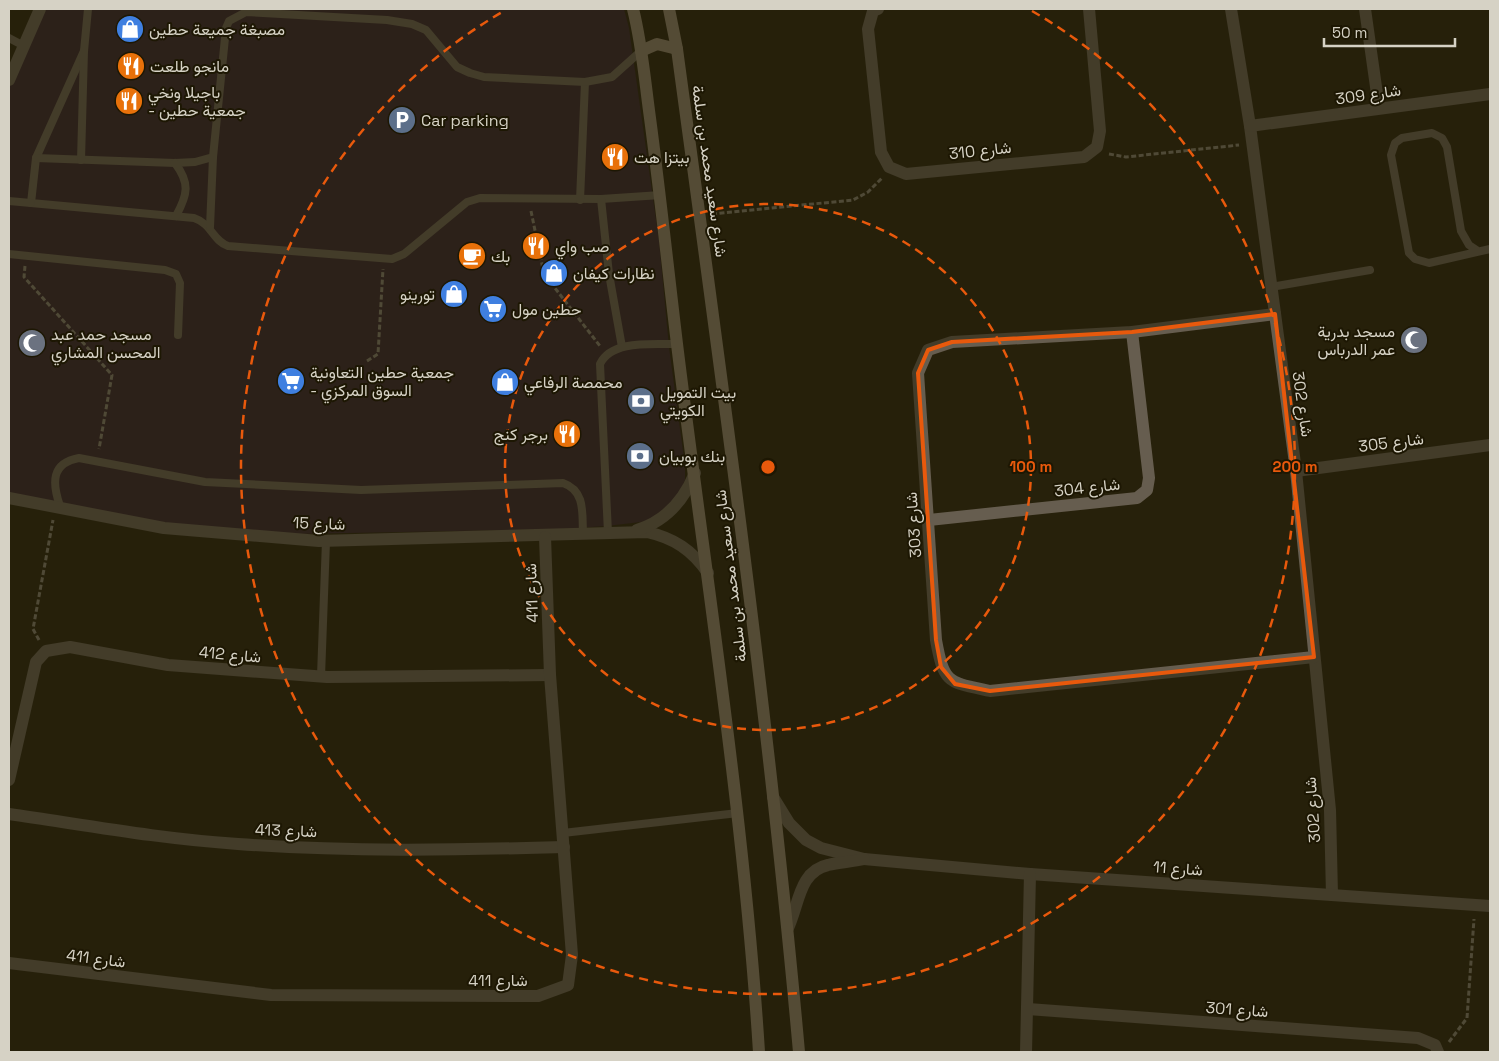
<svg xmlns="http://www.w3.org/2000/svg" width="1499" height="1061" font-family="'Space Grotesk',Vazirmatn,sans-serif">
	<style>
		.commercial { fill: #34222a }
		.lines { fill: none; stroke-linecap: round; stroke-linejoin: round }
		.path { stroke: #807b6a; stroke-width: 3; stroke-dasharray: 5 2.5; stroke-linecap: butt }
		.lane { stroke: #665d4f; stroke-width: 8 }
		.street { stroke: #665d4f; stroke-width: 12 }
		.secondary { stroke: #8d7f69; stroke-width: 12 }
		.marked { fill: none; stroke: #e8590c; stroke-width: 4; stroke-linejoin: round }
		.ring { fill: none; stroke: #e8590c; stroke-width: 2.5; stroke-dasharray: 9 6 }
		.labels { text-anchor: middle; stroke-width: 4; stroke-linejoin: round; paint-order: stroke }
		.poi-label { font-size: 16px; fill: #d6d2c5; stroke: #1d1703; text-anchor: start }
		.street-label { font-size: 16px; fill: #d6d2c5; stroke: #1d1703 }
		.centre { fill: #e8590c; stroke: #1d1703; stroke-width: 2.5 }
		.ring-label { font-size: 15px; text-anchor: middle; font-weight: bold; fill: #e8590c; stroke: #1d1703; stroke-width: 4; stroke-linejoin: round; paint-order: stroke }
	</style>
	<rect width="100%" height="100%" fill="#27210b"/>
	<polygon class="commercial" points="40,9 624,9 629,28 659,241 669,347 685,466 685,480 678,497 649,521 607,526 560,529 244,535 9,498 9,80"/>
	<g class="lines">
		<g class="path">
			<polyline points="1109,154 1126,157 1239,145"/>
			<polyline points="531,211 544,274 600,346"/>
			<polyline points="712,214 853,200 868,192 882,178"/>
			<polyline points="25,266 24,277 112,375 99,449"/>
			<polyline points="367,361 378,354 383,269"/>
			<polyline points="39,640 33,629 53,520"/>
			<polyline points="1449,1042 1467,1018 1474,919"/>
		</g>
		<g class="lane">
			<polyline points="9,38 24,46"/>
			<path d="M84,51L36,158L31,203L194,218C212,224 212,240 228,246L392,259L404,254L467,202L480,198L601,199L661,195"/>
			<polyline points="36,158 175,163 195,162 213,157"/>
			<polyline points="81,160 84,51 88,9"/>
			<path d="M175,163C190,183 188,194 176,216"/>
			<polyline points="601,199 609,274 622,347"/>
			<polyline points="580,200 585,82"/>
			<polyline points="9,201 31,203"/>
			<polyline points="210,227 213,157 226,28 229,21 246,12 387,20 412,24 426,30 457,67 470,73 484,77 585,82 612,77 641,51"/>
			<polyline points="1478,251 1469,245 1461,231 1447,147 1442,138 1432,133 1402,138 1395,143 1391,155 1409,253 1415,259 1429,263 1490,249"/>
			<polyline points="9,254 165,270 176,274 180,283 178,335"/>
			<polyline points="1271,287 1370,270"/>
			<path d="M60,506C52,483 51,463 79,458L205,482L361,490L563,483C586,491 582,514 583,535"/>
			<path d="M608,533L600,364C612,339 654,345 677,344"/>
			<polyline points="321,676 326,541"/>
			<polyline points="563,833 738,813"/>
		</g>
		<g class="street">
			<polyline points="878,9 873,11 868,29 881,152 889,167 906,174 1084,157 1097,147 1100,131 1089,9"/>
			<polyline points="1231,9 1250,126 1296,471 1330,810 1332,895"/>
			<polyline points="1365,9 1379,108"/>
			<polyline points="9,80 40,9"/>
			<polyline points="1250,126 1490,94"/>
			<path d="M1275,314L1132,332L952,342L928,350L918,373L936,640C944,684 948,682 990,691L1314,657"/>
			<polyline points="1296,471 1490,445"/>
			<path d="M9,498L164,528L319,541L647,532C674,538 692,550 708,573"/>
			<polyline points="929,520 1137,498 1147,490 1149,478 1132,332"/>
			<path d="M637,530C666,521 684,500 695,473"/>
			<polyline points="9,780 36,662 46,651 70,647 168,665 327,677 550,675"/>
			<polyline points="773,797 789,823 806,840 821,848 864,859 1030,874 1490,906"/>
			<path d="M9,814C85,825 161,839 238,844C347,852 456,850 564,847"/>
			<path d="M788,928C799,905 799,871 828,865C840,862 852,862 864,859"/>
			<polyline points="9,963 271,995 538,996 568,985 572,955 550,675 545,537"/>
			<polyline points="1028,1009 1418,1038 1435,1045 1438,1052"/>
			<polyline points="1026,1052 1030,874"/>
		</g>
		<g class="secondary">
			<path d="M633,9C642,44 645,82 650,118C660,193 668,269 677,344C706,580 744,815 759,1052"/>
			<path d="M669,9L677,49C722,382 769,717 799,1052"/>
			<polyline points="641,51 657,44 677,49"/>
		</g>
	</g>
	<path d="M0 0H1499V1061H0ZM1275,314L1314,657L990,691L955,684L941,667L936,640L918,373L928,350L952,342L1132,332Z" fill="#27210b" fill-opacity=".55" fill-rule="evenodd"/>
	<path class="marked" d="M1275,314L1314,657L990,691L955,684L941,667L936,640L918,373L928,350L952,342L1132,332Z"/>
	<g class="ring">
		<circle cx="768" cy="467" r="263"/>
		<path d="M1032 11A527 527 0 1 1 504 11"/>
	</g>
	<defs>
		<symbol id="shop-disc" viewBox="-11 -11 22 22"><circle r="9.5" fill="#3f7fe0" stroke="#1d1703"/><path d="M-5-2.5h2.3a2.7 3.5 0 0 1 5.4 0H5L5.5 6h-11ZM-1.5-2.5h3a1.5 2.3 0 0 0-3 0Z" fill="#fff"/></symbol>
		<symbol id="restaurant-disc" viewBox="-11 -11 22 22"><circle r="9.5" fill="#e8710a" stroke="#1d1703"/><path d="M-5-6h1v4h1v-4h1v4h1v-4h1v5L-1.5 .5V6h-2V.5L-5-1ZM5-6V6H3V1.5H1.5Q1.5-4 5-6Z" fill="#fff"/></symbol>
		<symbol id="parking-disc" viewBox="-11 -11 22 22"><circle r="9.5" fill="#5c6f8a" stroke="#1d1703"/><path d="M-3.5-5.5H1a3.5 3.5 0 0 1 0 7H-1V5.5H-3.5ZM-1-3.4V-.6H.8a1.4 1.4 0 0 0 0-2.8Z" fill="#fff"/></symbol>
		<symbol id="cafe-disc" viewBox="-11 -11 22 22"><circle r="9.5" fill="#e8710a" stroke="#1d1703"/><path d="M-5.5-4.5H6V0H3Q3 3.5 0 3.5H-2.5Q-5.5 3.5-5.5 0ZM3-3.2v2h1.7v-2ZM-6 4.5H4V6H-6Z" fill="#fff"/></symbol>
		<symbol id="supermarket-disc" viewBox="-11 -11 22 22"><circle r="9.5" fill="#3f7fe0" stroke="#1d1703"/><path d="M-6-5.5h2.5l.6 2H6L4.5 2H-2.5L-4.4-4H-6ZM-1.5 3.2a1.3 1.3 0 1 0 .1 0ZM3 3.2a1.3 1.3 0 1 0 .1 0Z" fill="#fff"/></symbol>
		<symbol id="mosque-disc" viewBox="-11 -11 22 22"><circle r="9.5" fill="#6b7280" stroke="#1d1703"/><path d="M3.5-4.9A6 6 0 1 0 3.5 4.9A5 5 0 1 1 3.5-4.9Z" fill="#fff"/></symbol>
		<symbol id="bank-disc" viewBox="-11 -11 22 22"><circle r="9.5" fill="#5c6f8a" stroke="#1d1703"/><path d="M-6-4H6V4H-6ZM0-2.3a2.3 2.3 0 1 0 0 4.6a2.3 2.3 0 1 0 0-4.6Z" fill="#fff"/></symbol>
	</defs>
	<g fill-rule="evenodd">
		<use href="#shop-disc" x="114" y="13" width="32" height="32"/>
		<use href="#restaurant-disc" x="115" y="50" width="32" height="32"/>
		<use href="#restaurant-disc" x="113" y="85" width="32" height="32"/>
		<use href="#parking-disc" x="386" y="104" width="32" height="32"/>
		<use href="#restaurant-disc" x="599" y="141" width="32" height="32"/>
		<use href="#restaurant-disc" x="520" y="230" width="32" height="32"/>
		<use href="#cafe-disc" x="456" y="240" width="32" height="32"/>
		<use href="#shop-disc" x="538" y="257" width="32" height="32"/>
		<use href="#shop-disc" x="438" y="278" width="32" height="32"/>
		<use href="#supermarket-disc" x="477" y="293" width="32" height="32"/>
		<use href="#mosque-disc" x="1398" y="324" width="32" height="32"/>
		<use href="#mosque-disc" x="16" y="327" width="32" height="32"/>
		<use href="#supermarket-disc" x="275" y="365" width="32" height="32"/>
		<use href="#shop-disc" x="489" y="366" width="32" height="32"/>
		<use href="#bank-disc" x="625" y="385" width="32" height="32"/>
		<use href="#restaurant-disc" x="551" y="418" width="32" height="32"/>
		<use href="#bank-disc" x="624" y="440" width="32" height="32"/>
	</g>
	<g class="labels">
		<g class="poi-label">
			<text x="149" y="35">مصبغة جميعة حطين</text>
			<text x="150" y="72">مانجو طلعت</text>
			<text x="148" y="98">باجيلا ونخي<tspan x="148" dy="18">- جمعية حطين</tspan></text>
			<text x="421" y="126">Car parking</text>
			<text x="634" y="163">بيتزا هت</text>
			<text x="555" y="252">صب واي</text>
			<text x="491" y="262">بك</text>
			<text x="573" y="279">نظارات كيفان</text>
			<text x="435" y="300" text-anchor="end">تورينو</text>
			<text x="512" y="315">حطين مول</text>
			<text x="1395" y="337" text-anchor="end">مسجد بدرية<tspan x="1395" dy="18">عمر الدرباس</tspan></text>
			<text x="51" y="340">مسجد حمد عبد<tspan x="51" dy="18">المحسن المشاري</tspan></text>
			<text x="310" y="378">جمعية حطين التعاونية<tspan x="310" dy="18">- السوق المركزي</tspan></text>
			<text x="524" y="388">محمصة الرفاعي</text>
			<text x="660" y="398">بيت التمويل<tspan x="660" dy="18">الكويتي</tspan></text>
			<text x="548" y="440" text-anchor="end">برجر كنج</text>
			<text x="659" y="462">بنك بوبيان</text>
		</g>
		<g class="street-label">
			<text transform="translate(1368 94) rotate(-8)" y="6">شارع 309</text>
			<text transform="translate(980 150) rotate(-6)" y="6">شارع 310</text>
			<text transform="translate(710 171) rotate(82)" y="6">شارع سعيد محمد بن سلمة</text>
			<text transform="translate(1303 404) rotate(82)" y="6">شارع 302</text>
			<text transform="translate(1391 442) rotate(-7)" y="6">شارع 305</text>
			<text transform="translate(1087 487) rotate(-6)" y="6">شارع 304</text>
			<text transform="translate(319 523) rotate(2)" y="6">شارع 15</text>
			<text transform="translate(913 525) rotate(-94)" y="6">شارع 303</text>
			<text transform="translate(730 576) rotate(-97)" y="6">شارع سعيد محمد بن سلمة</text>
			<text transform="translate(531 593) rotate(-92)" y="6">شارع 411</text>
			<text transform="translate(230 654) rotate(5)" y="6">شارع 412</text>
			<text transform="translate(1312 810) rotate(-94)" y="6">شارع 302</text>
			<text transform="translate(286 830) rotate(2)" y="6">شارع 413</text>
			<text transform="translate(1178 868) rotate(4)" y="6">شارع 11</text>
			<text transform="translate(96 958) rotate(7)" y="6">شارع 411</text>
			<text x="498" y="986">شارع 411</text>
			<text transform="translate(1237 1009) rotate(4)" y="6">شارع 301</text>
		</g>
	</g>
	<circle cx="768" cy="467" r="8" class="centre"/>
	<g class="ring-label">
		<text x="1031" y="472">100 m</text>
		<text x="1295" y="472">200 m</text>
	</g>
	<rect width="1499" height="1061" fill="none" stroke="#d6d2c5" stroke-width="20"/>
	<path d="M1324 38v8h131v-8" fill="none" stroke="#d6d2c5" stroke-width="2.5"/>
	<text x="1332" y="38" font-size="15" fill="#d6d2c5" stroke="#1d1703" stroke-width="4" paint-order="stroke">50 m</text>
</svg>
